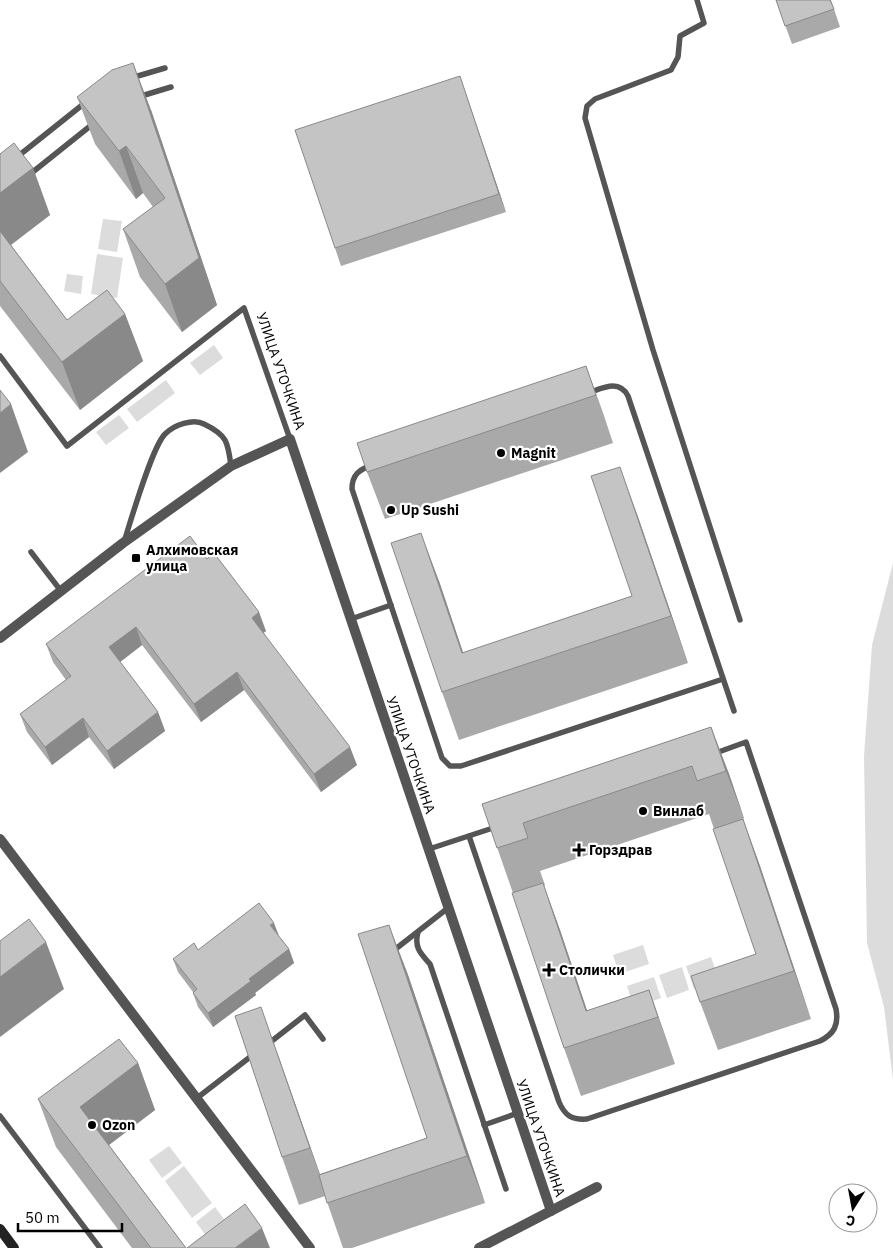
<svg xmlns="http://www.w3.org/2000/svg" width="893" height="1248" font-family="'IBM Plex Sans',sans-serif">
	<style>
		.green { fill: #dcdcdc }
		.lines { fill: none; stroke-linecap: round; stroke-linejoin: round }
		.service { stroke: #555; stroke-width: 5.5 }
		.minor { stroke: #555; stroke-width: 10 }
		.secondary { stroke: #222; stroke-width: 10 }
		.wall { fill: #a9a9a9 }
		.shaded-wall { fill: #898989 }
		.building { fill: #c4c4c4; stroke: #898989 }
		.poi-dot { fill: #000; stroke: #fff; stroke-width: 2 }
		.labels { text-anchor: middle; stroke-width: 4.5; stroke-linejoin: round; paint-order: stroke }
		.street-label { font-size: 14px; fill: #000; stroke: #fff }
		.poi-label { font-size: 14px; font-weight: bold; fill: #000; stroke: #fff; text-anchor: start }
	</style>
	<rect width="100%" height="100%" fill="#fff"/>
	<g class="green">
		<polygon points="103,219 122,221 117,252 98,249"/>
		<polygon points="97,254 123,258 117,298 91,294"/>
		<polygon points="67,274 83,276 81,294 64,291"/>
		<polygon points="214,345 223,358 200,375 190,363"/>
		<polygon points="166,380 175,393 137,422 127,409"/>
		<polygon points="119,415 129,428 106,445 96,432"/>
		<polygon points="893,563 893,1080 884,1007 867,943 864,756 872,645"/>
		<polygon points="643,945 649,964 619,974 613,955"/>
		<polygon points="711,957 719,980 694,989 686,966"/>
		<polygon points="682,967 689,990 667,998 659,975"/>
		<polygon points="654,977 661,998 634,1008 627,986"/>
		<polygon points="169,1146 182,1163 162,1178 149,1160"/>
		<polygon points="184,1166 212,1203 192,1218 165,1181"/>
		<polygon points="215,1207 235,1234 215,1248 196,1222"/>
	</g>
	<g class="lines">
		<g class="service">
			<polyline points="697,0 704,23 680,36 678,57 671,70 595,99 587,106 585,118 653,350 740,620"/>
			<polyline points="131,78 165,68"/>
			<polyline points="138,97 171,87"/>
			<polyline points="17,157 86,102"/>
			<polyline points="29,175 94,123"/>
			<polyline points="0,356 67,446 244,308 290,439"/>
			<path d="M588,393C603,388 619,379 628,396L734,711"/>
			<path d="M373,465C360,469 352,474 352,489L442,758L450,766H461L723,679"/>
			<path d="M124,542C131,520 152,447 165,434C174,425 193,418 204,424C227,435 228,442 231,466"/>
			<polyline points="31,552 61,591"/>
			<polyline points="351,619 391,605"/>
			<path d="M469,836L559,1102C565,1116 572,1120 587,1119L820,1041C834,1034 839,1025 836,1009L746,742L713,754"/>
			<polyline points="429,849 496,827"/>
			<path d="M418,932C414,947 420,953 430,964L506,1189"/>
			<polyline points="393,951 448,908"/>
			<polyline points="268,1044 305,1015 323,1039"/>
			<polyline points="197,1098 254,1054"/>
			<polyline points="0,1116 100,1248"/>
			<polyline points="484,1125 518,1113"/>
		</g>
		<g class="minor">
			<polyline points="0,638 123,543 231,466 290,439 551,1211"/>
			<polyline points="0,839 310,1248"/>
			<polyline points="479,1248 597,1187"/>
		</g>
		<polyline class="secondary" points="0,1229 14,1248"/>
	</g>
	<g class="wall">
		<polygon points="776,0 831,0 840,27 792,44"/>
		<polygon points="466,94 506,212 341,266 335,248"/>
		<polygon points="77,97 151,110 217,305 182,332 140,277 123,229 153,207 143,193 136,199 95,144"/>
		<polygon points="0,154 33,168 50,215 11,245 67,320 125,314 143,361 80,410 0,306"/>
		<polygon points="586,366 613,443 385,519 367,472"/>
		<polygon points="637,514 688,663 459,740 442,692 439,581 463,653 632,596"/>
		<polygon points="207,559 266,631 263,633 357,765 321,792 244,690 201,722 142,645 120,662 158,712 165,731 114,769 89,737 52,765 27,732 20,714 66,680 53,662 46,644"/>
		<polygon points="711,727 729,774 744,818 743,819 760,866 811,1019 718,1050 700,1002 756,954 709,814 540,871 545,885 544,886 560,930 587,1011 649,990 675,1064 581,1096 564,1048 513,893 482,804"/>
		<polygon points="279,937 289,949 294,963 255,993 256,995 213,1027 198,1007 193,993 193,992 178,972 173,959"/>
		<polygon points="407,972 485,1203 352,1248 343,1248 325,1196 299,1205 282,1157 278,1055 320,1174 427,1138"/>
		<polygon points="138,1063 155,1110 109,1145 186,1248 132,1248 56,1147 38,1099"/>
	</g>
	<g class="shaded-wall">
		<polygon points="133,63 151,110 217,305 182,332 165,284 199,258"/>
		<polygon points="460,76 466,94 506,212 499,194"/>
		<polygon points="126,146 143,193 136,199 119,151"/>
		<polygon points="33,168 50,215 0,253 0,193"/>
		<polygon points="125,314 143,361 80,410 62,362"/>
		<polygon points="586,366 603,413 613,443 596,395"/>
		<polygon points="11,404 28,452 0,473 0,413"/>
		<polygon points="620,467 637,514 688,663 671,616"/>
		<polygon points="421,533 439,581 473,682 462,653"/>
		<polygon points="259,612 266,631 259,636 252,618"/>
		<polygon points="136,627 142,645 115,666 109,647"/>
		<polygon points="237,672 244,690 201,722 194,704"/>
		<polygon points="158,712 165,731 114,769 107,751"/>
		<polygon points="83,718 89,737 52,765 45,747"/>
		<polygon points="711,727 729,774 744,818 726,771"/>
		<polygon points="350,747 357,765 321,792 314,774"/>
		<polygon points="743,819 760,866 811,1019 794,971"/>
		<polygon points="543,883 560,930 596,1037 586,1011"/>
		<polygon points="274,923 279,936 270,925"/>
		<polygon points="389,925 407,972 485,1203 467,1156"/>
		<polygon points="46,942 64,989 0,1037 0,977"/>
		<polygon points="289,949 294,963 255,993 256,995 213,1027 208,1013 249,979"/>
		<polygon points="649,990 666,1038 675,1064 658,1017"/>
		<polygon points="261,1007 278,1055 327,1195 310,1148"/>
		<polygon points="138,1063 155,1110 97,1154 80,1107"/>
		<polygon points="262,1228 270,1248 235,1248"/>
	</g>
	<g class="building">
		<polygon points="776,0 830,0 834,9 785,26"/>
		<polygon points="133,63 199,258 165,284 123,229 165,198 126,146 119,151 77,97 112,70"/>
		<polygon points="460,76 499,194 335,248 295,130"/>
		<polygon points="14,143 33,168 0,193 0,154"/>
		<polygon points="0,231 67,320 107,290 125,314 62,362 0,281"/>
		<polygon points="586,366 596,395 367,472 357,443"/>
		<polygon points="0,390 11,404 0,413"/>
		<polygon points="620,467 671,616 442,692 391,543 421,533 462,653 632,596 591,476"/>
		<polygon points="190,536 207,559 214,553 259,612 252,618 350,747 314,774 237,672 194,704 136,627 109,647 158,712 107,751 83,718 45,747 20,714 71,676 46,644"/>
		<polygon points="711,727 726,771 697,781 692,766 523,823 528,838 497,848 482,804"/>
		<polygon points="743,819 794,971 700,1002 691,976 756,954 713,829"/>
		<polygon points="543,883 586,1011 649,990 658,1017 564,1048 512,893"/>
		<polygon points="259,903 274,923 270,925 289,949 249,979 251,981 208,1013 193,993 197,989 173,959 194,943 198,950"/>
		<polygon points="29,919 46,942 0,977 0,941"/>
		<polygon points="389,925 467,1156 327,1203 319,1175 427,1138 358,934"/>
		<polygon points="261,1007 310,1148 282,1157 235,1016"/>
		<polygon points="119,1039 138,1063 80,1107 186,1248 151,1248 38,1099"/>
		<polygon points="245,1204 262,1228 235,1248 187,1248"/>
	</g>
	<g class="poi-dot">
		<circle cx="501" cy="453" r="5"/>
		<circle cx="391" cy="510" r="5"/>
		<rect x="131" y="553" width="10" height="10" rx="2.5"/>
		<circle cx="643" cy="811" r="5"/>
		<path d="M576.5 842.5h5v5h5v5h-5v5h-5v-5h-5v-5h5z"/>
		<path d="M546.5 962.5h5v5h5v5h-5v5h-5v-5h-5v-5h5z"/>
		<circle cx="92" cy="1125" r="5"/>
	</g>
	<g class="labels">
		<g class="street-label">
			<text transform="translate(281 371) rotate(71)" y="5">УЛИЦА УТОЧКИНА</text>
			<text transform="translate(411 755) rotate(71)" y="5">УЛИЦА УТОЧКИНА</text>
			<text transform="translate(541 1138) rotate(71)" y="5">УЛИЦА УТОЧКИНА</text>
		</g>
		<g class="poi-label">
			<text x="511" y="458">Magnit</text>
			<text x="401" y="515">Up Sushi</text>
			<text x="146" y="555">Алхимовская<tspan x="146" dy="16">улица</tspan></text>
			<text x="653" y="816">Винлаб</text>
			<text x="589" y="855">Горздрав</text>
			<text x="559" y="975">Столички</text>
			<text x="102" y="1130">Ozon</text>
		</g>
	</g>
	<g transform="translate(853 1208) rotate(191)"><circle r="24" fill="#ffffff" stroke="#999999"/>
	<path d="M0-4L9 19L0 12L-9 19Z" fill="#000000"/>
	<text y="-8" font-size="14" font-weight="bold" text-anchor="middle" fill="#000000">С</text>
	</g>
	<path d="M18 1223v8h104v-8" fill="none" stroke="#000000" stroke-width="2.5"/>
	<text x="25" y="1223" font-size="15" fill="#000000" stroke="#ffffff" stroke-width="4" paint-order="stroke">50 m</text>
</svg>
